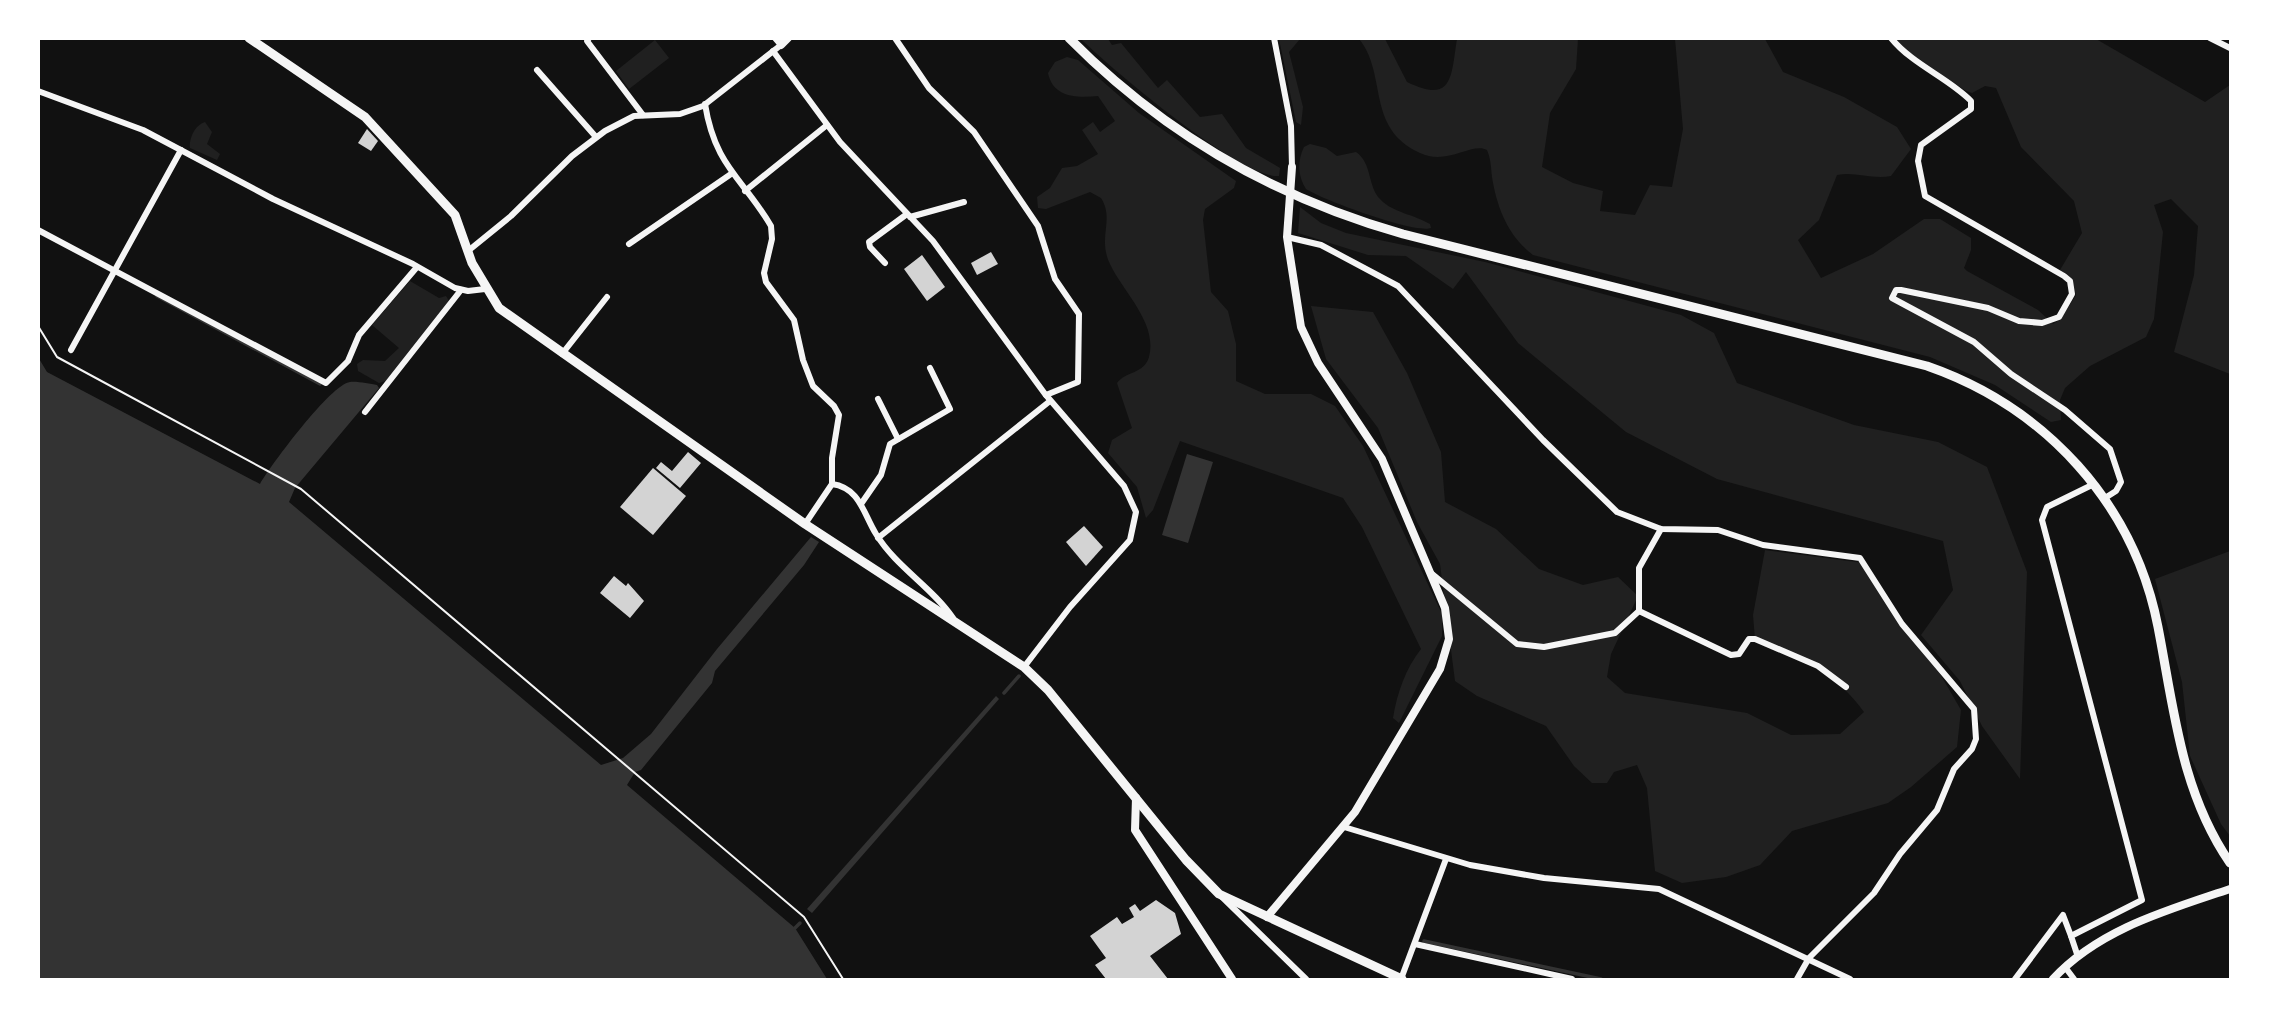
<svg xmlns="http://www.w3.org/2000/svg" width="2269" height="1018" font-family="Raleway,sans-serif">
	<style>
		.green { fill: #202020 }
		.water { fill: #333 }
		.lines { fill: none; stroke-linecap: round; stroke-linejoin: round }
		.stream { stroke: #333; stroke-width: 3.5 }
		.building { fill: #d3d3d3 }
		.path { stroke: #f5f5f5; stroke-width: 2 }
		.minor { stroke: #f5f5f5; stroke-width: 6 }
		.tertiary { stroke: #f5f5f5; stroke-width: 8 }
		.secondary { stroke: #f5f5f5; stroke-width: 9 }
	</style>
	<rect width="100%" height="100%" fill="#111"/>
	<g class="green">
		<path d="M1081,39H1108L1112,45L1121,43L1158,88L1167,80L1200,117L1222,114L1246,148L1280,168L1279,176C1242,180 1109,67 1081,39Z"/>
		<polygon points="1279,39 1300,39 1289,52 1303,107 1301,125 1296,122"/>
		<path d="M1359,39H1385L1407,82C1454,105 1451,75 1457,39H1578L1576,69L1550,113L1542,167L1573,183L1603,191L1600,211L1635,215L1650,185L1672,187L1683,129L1675,39H1765L1783,72L1844,97L1897,127L1911,149L1891,176C1872,180 1855,171 1837,175L1819,220L1798,240L1821,278L1873,254L1924,219H1940L1971,238V250L1964,268L1967,271L2038,310L2053,324L2061,319L2076,295L2072,279L2060,270L2082,233L2074,201L2021,147L1996,88L1985,86L1972,93L1966,91L1910,53L1896,39H2096L2205,102L2230,85V374L2174,352L2194,275L2198,226L2171,199L2154,205L2163,232L2154,319L2146,337L2090,366L2065,388L2060,400L2061,420L2051,422L1995,385L1930,357L1533,255C1508,236 1497,208 1492,177C1491,168 1491,159 1487,150C1472,142 1447,166 1420,153C1365,128 1388,74 1359,39Z"/>
		<polygon points="655,40 669,58 629,89 616,71"/>
		<path d="M1067,57L1078,60L1139,113L1236,181L1234,188L1205,209L1203,220L1211,292L1228,311L1236,344V381L1265,394H1311L1335,406L1363,446L1442,614V636L1399,723L1393,718C1397,693 1406,668 1421,649L1362,527L1343,498L1180,441L1153,510L1146,518L1137,487L1108,453L1112,440L1132,428L1117,383C1126,371 1144,374 1149,357C1158,323 1123,292 1110,264C1097,237 1115,220 1101,198L1090,192L1046,209L1038,208L1037,197L1050,188L1062,168L1077,166L1098,154L1082,130L1093,122L1100,132L1115,121L1098,96C1078,98 1053,98 1048,73L1055,62Z"/>
		<path d="M205,122L212,132L207,144L220,154L217,160L190,148C189,138 195,125 205,122Z"/>
		<path d="M1310,144L1326,148L1337,156L1356,152C1373,164 1367,187 1381,200C1392,212 1415,215 1430,224L1431,228C1415,234 1323,200 1306,189C1298,177 1297,161 1304,147Z"/>
		<polygon points="1300,207 1321,223 1346,233 1485,262 1681,315 1714,333 1737,383 1854,425 1938,442 1987,467 2027,572 2020,779 1982,726 1960,681 1921,635 1953,590 1943,541 1717,479 1626,432 1518,343 1466,272 1453,289 1406,256 1368,255 1298,233"/>
		<polygon points="410,281 439,298 446,296 449,301 386,381 379,383 358,371 357,364 363,360 385,361 399,348 372,325"/>
		<path d="M1311,306L1373,312L1407,373L1441,452L1445,502L1496,529L1539,569L1583,585L1618,577L1638,596L1611,654L1607,677L1625,693L1747,713L1791,735L1840,734L1864,712C1834,670 1801,659 1755,639L1753,615L1765,550L1864,563L1902,624L1932,660L1961,710L1957,747L1911,787L1888,803L1792,831L1760,865L1726,877L1682,883L1655,871L1647,788L1637,765L1614,772L1607,783H1592L1574,766L1546,726L1477,696L1455,681L1440,564L1417,522L1378,428L1326,359Z"/>
		<polygon points="2230,551 2230,836 2221,824 2190,756 2182,682 2155,579"/>
	</g>
	<g class="water">
		<path d="M38,357L47,372L260,484C271,465 331,384 350,382C357,381 370,384 377,385L379,388L295,488L289,502L601,765L623,758L651,734L717,649L811,537L819,542L804,565L715,671L712,683L641,770L635,772L627,785L795,928L827,979H39Z"/>
		<polygon points="1187,454 1213,462 1188,543 1162,535"/>
		<polygon points="996,696 999,699 812,913 807,909"/>
	</g>
	<g class="lines">
		<g class="stream">
			<polyline points="157,296 320,384"/>
			<polyline points="1004,693 1019,676"/>
			<polyline points="795,928 800,923"/>
			<polyline points="1424,941 1601,979"/>
		</g>
	</g>
	<g class="building">
		<polygon points="367,129 378,141 371,151 358,143"/>
		<polygon points="991,252 998,264 977,275 971,263"/>
		<polygon points="922,255 945,287 927,301 904,269"/>
		<polygon points="688,452 701,463 680,488 656,468 661,462 672,471"/>
		<polygon points="653,468 686,496 653,535 620,507"/>
		<polygon points="1084,526 1103,547 1086,566 1066,542"/>
		<polygon points="614,576 626,586 628,583 644,601 630,618 600,593"/>
		<polygon points="1156,900 1175,913 1181,934 1150,956 1168,979 1106,979 1095,965 1106,958 1090,936 1117,917 1122,924 1134,917 1129,908 1135,904 1140,911"/>
	</g>
	<g class="lines">
		<polyline class="path" points="38,326 57,357 301,489 804,917 843,979"/>
		<g class="minor">
			<polyline points="589,38 587,41 643,115"/>
			<polyline points="895,38 929,88 974,132 1038,226 1055,279 1079,314 1078,382 1046,395"/>
			<polyline points="1274,38 1291,126 1292,167"/>
			<path d="M1891,38C1913,65 1947,77 1971,101V109L1921,145L1918,161L1925,196L2064,276L2070,281L2072,294L2059,317L2042,323L2019,321L1988,308L1901,290H1896L1892,298L1974,342L2011,374L2065,410L2110,449L2121,482L2116,491L2105,498"/>
			<polyline points="2210,38 2230,48"/>
			<polyline points="773,51 840,142 933,241 1045,394 1124,486 1136,512 1130,540 1070,607 1024,667"/>
			<polyline points="537,70 596,137"/>
			<polyline points="38,91 143,130 273,199 413,264 455,288 468,291 485,289"/>
			<path d="M705,104C715,167 743,178 771,226L772,239L764,273L766,282L794,320L803,360L813,386L834,406L839,415L832,458V484L805,524"/>
			<polyline points="745,191 827,125"/>
			<polyline points="910,217 964,202"/>
			<polyline points="38,230 326,383 348,361 359,335 417,267"/>
			<polyline points="1287,237 1321,245 1398,286 1543,440 1617,512 1661,529 1718,530 1763,545 1860,558 1902,624 1974,709 1976,739 1972,749 1954,769 1937,810 1900,854 1874,893 1809,958 1797,979"/>
			<polyline points="629,244 731,174"/>
			<polyline points="468,251 511,216 572,156 605,131 634,116 680,114 703,106 781,45 775,38"/>
			<polyline points="885,263 870,247 869,242 907,214"/>
			<polyline points="71,350 181,150"/>
			<polyline points="562,354 607,297"/>
			<polyline points="878,399 898,439"/>
			<polyline points="365,412 461,290"/>
			<path d="M832,484C860,488 863,513 876,534C896,567 932,587 953,618"/>
			<polyline points="861,504 881,475 890,444 950,409 930,368"/>
			<polyline points="878,538 1050,401"/>
			<polyline points="1431,573 1517,644 1544,647 1615,633 1639,611 1639,568 1661,529"/>
			<polyline points="1639,611 1731,655 1739,654 1749,639 1755,639 1818,666 1846,687"/>
			<polyline points="1344,827 1470,865 1544,878 1659,889 1850,979"/>
			<polyline points="1222,897 1306,979"/>
			<polyline points="1415,944 1572,979"/>
			<polyline points="2078,957 2071,936 2142,900 2042,520 2047,507 2094,484"/>
			<polyline points="2065,967 2074,979"/>
			<polyline points="1401,979 1446,859"/>
			<polyline points="2015,979 2063,915 2071,936"/>
		</g>
		<g class="tertiary">
			<polyline points="781,45 788,38"/>
			<polyline points="1136,798 1135,830 1232,979"/>
			<polyline points="1267,917 1355,812 1440,669 1449,639 1445,608 1382,459 1318,363 1301,327 1287,237 1292,167"/>
			<path d="M2053,979C2099,929 2168,910 2230,889"/>
		</g>
		<g class="secondary">
			<polyline points="249,38 365,117 455,215 472,263 499,308 805,524 1024,667 1048,690 1186,860 1219,894 1402,979"/>
			<path d="M1069,38C1163,133 1275,198 1403,234L1927,366C2045,407 2134,503 2158,627C2174,709 2181,792 2230,863"/>
		</g>
	</g>
	<rect width="2269" height="1018" fill="none" stroke="#ffffff" stroke-width="80"/>
</svg>
